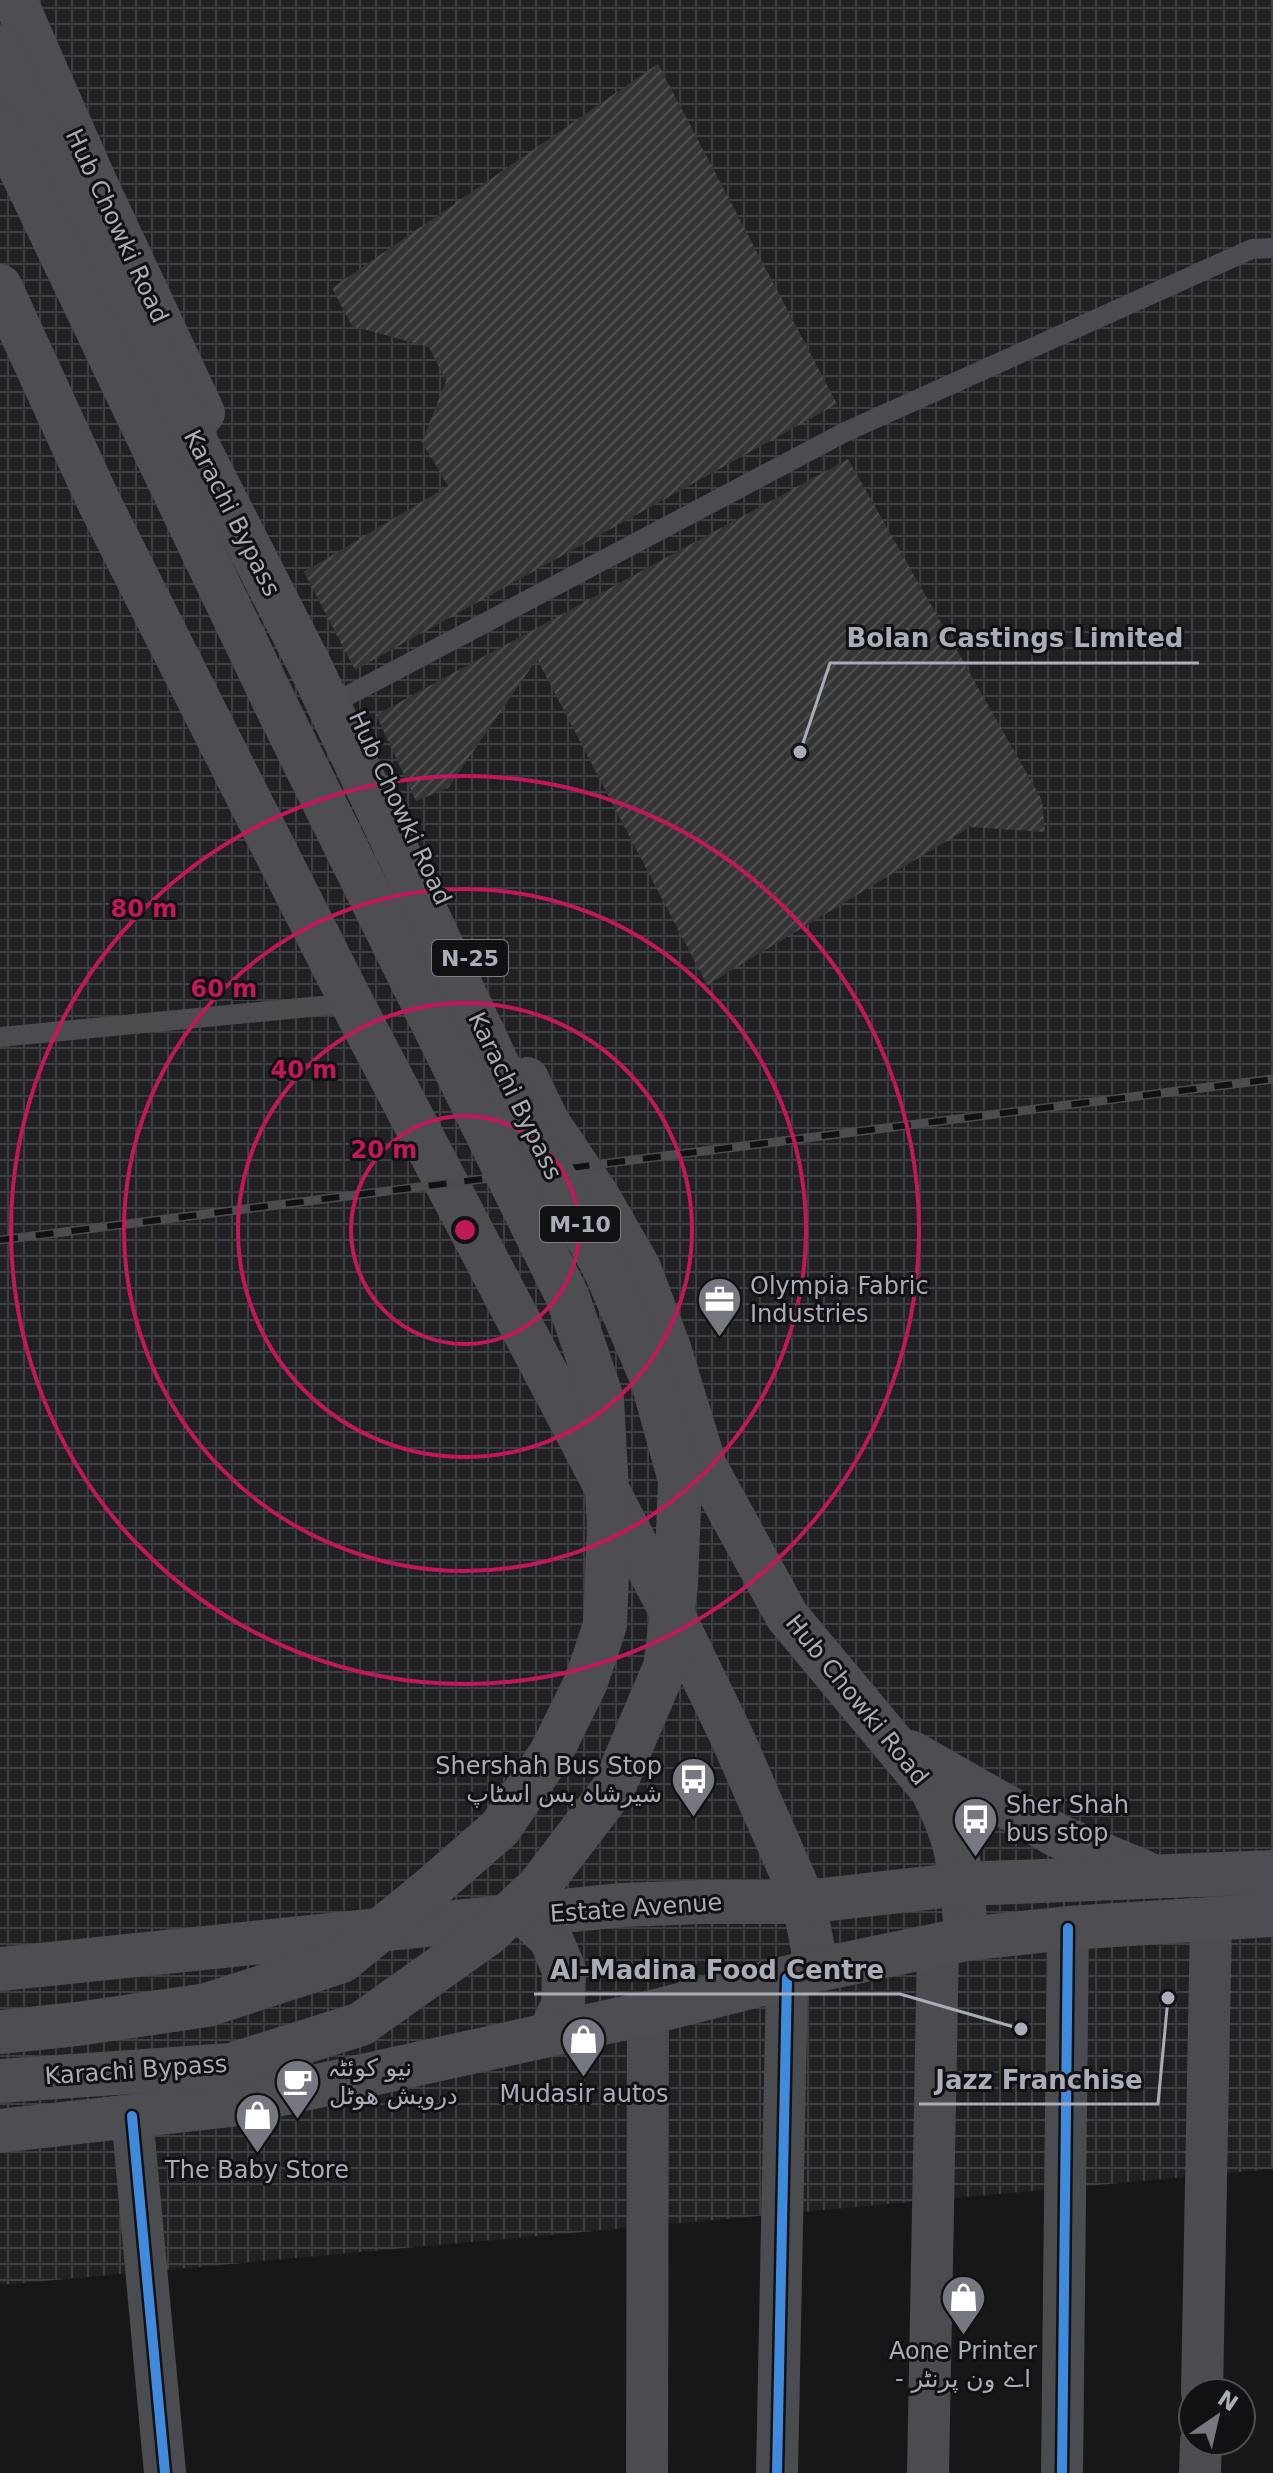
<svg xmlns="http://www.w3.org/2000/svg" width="1273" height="2473" font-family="'DejaVu Sans',Vazirmatn,sans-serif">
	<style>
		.industrial { fill: url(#industrial-grid) }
		.building { fill: url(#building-hatch) }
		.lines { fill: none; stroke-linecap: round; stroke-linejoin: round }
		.service { stroke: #4b4c50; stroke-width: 20 }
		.minor { stroke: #4b4c50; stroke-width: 42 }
		.trunk { stroke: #4e4e52; stroke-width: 44 }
		.rail-casing { stroke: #4b4c4f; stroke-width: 9 }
		.rail { stroke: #111113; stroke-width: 6; stroke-dasharray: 18; stroke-linecap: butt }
		.trunk-bridge { stroke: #4e4e52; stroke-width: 44 }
		.cycleway-casing { stroke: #111113; stroke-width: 15 }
		.cycleway { stroke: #408adc; stroke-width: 10 }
		.ring { fill: none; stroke: #c2185b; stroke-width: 4 }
		.labels { text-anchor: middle; stroke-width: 6; stroke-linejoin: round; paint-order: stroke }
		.shield { fill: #111113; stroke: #7b7e86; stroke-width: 2 }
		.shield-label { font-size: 22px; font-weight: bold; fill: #a8adb8 }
		.street-label { font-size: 24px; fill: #a8adb8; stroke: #111113 }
		.poi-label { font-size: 24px; fill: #a8adb8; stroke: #111113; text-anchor: start }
		.centre { fill: #c2185b; stroke: #111113; stroke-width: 4 }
		.ring-label { font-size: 24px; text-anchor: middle; font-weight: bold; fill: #c2185b; stroke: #111113; stroke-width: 6; stroke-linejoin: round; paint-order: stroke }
		.leader { fill: none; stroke: #a8adb8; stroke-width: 3 }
		.callout-dot { fill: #a8adb8; stroke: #111113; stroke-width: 3 }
		.callout-label { font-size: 26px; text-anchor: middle; font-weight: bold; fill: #a8adb8; stroke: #111113; stroke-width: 6; stroke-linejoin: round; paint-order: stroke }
	</style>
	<defs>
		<pattern id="industrial-grid" width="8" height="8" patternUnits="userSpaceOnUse" patternTransform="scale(2)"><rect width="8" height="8" fill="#212123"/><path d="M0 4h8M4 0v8" fill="none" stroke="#3e3f41"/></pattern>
		<pattern id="building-hatch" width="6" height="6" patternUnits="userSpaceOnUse" patternTransform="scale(2)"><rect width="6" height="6" fill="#353536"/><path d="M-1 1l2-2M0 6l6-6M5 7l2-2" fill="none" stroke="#4f5051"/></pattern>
	</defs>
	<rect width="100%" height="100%" fill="#171717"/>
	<polygon class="industrial" points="0,0 1273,0 1273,2169 0,2285"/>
	<g class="building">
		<polygon points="658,64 837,404 355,670 304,572 448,486 422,442 446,381 429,347 352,326 332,288"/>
		<polygon points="848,459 1042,800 1045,832 970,827 707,985 537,659 448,788 416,801 376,715"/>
	</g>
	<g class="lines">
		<g class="service">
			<polyline points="347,696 845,432 1252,249 1273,248"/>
			<polyline points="0,1037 352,1003"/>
		</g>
		<g class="minor">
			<polyline points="132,2116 165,2473"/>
			<polyline points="1202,2393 1211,1920"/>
			<polyline points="647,2473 648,2013"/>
			<polyline points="777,2473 787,1978"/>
			<polyline points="928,2473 938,1946"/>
			<polyline points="1062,2473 1068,1928"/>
			<polyline points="1200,2473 1201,2441"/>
		</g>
		<g class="trunk">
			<polyline points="15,0 96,184 203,413"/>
			<polyline points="0,286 98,500 352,1003 674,1617 732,1737 804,1902 817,1970"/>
			<path d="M527,1079L548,1123L597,1195L639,1268L669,1348L705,1466L787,1616L932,1790C960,1842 963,1881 966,1939"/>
			<polyline points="910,1752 1058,1836 1144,1872"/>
			<polyline points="527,1916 551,1939 564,1970 563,2004 550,2034"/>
			<polyline points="0,1969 621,1905 704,1902 804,1902 963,1884 1273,1872"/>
			<polyline points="0,2131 231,2105 648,2013 817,1970 966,1939 1068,1928 1273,1915"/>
		</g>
		<defs>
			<polyline id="rail" points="0,1240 1273,1079"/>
		</defs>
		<use href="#rail" class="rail-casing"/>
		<use href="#rail" class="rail"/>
		<g class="trunk-bridge">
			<polyline points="0,47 27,110 313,672 532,1137 604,1267 652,1379 680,1480 676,1584 665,1667 613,1789 539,1886 489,1933 361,2024 231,2065 0,2081"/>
			<polyline points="0,126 275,703 568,1298 602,1399 609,1527 605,1625 586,1682 551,1753 500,1828 429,1890 342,1961 207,2005 77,2024 0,2032"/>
		</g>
		<defs>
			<g id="cycleway">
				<polyline points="132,2116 165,2473"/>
				<polyline points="777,2473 787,1978"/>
				<polyline points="1062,2473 1068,1928"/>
			</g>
		</defs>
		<use href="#cycleway" class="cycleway-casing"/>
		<use href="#cycleway" class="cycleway"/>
	</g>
	<g class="ring">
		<circle cx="465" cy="1230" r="114"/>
		<circle cx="465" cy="1230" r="227"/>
		<circle cx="465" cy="1230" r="341"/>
		<circle cx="465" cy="1230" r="454"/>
	</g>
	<defs>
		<symbol id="office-pin" viewBox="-11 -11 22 30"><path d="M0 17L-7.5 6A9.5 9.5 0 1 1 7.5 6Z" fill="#757880" stroke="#111113"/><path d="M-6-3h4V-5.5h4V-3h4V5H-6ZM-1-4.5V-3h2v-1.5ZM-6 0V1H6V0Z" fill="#fff"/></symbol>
		<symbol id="bus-pin" viewBox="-11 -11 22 30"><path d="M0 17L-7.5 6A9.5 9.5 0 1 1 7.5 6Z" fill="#757880" stroke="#111113"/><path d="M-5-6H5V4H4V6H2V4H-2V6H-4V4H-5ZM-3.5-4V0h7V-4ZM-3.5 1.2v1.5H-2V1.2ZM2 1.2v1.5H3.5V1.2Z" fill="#fff"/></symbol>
		<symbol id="shop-pin" viewBox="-11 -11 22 30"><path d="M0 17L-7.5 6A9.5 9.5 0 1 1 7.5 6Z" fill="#757880" stroke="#111113"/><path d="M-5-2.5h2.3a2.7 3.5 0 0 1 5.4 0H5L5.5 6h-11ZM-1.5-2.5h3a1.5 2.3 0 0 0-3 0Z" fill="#fff"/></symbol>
		<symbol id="cafe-pin" viewBox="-11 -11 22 30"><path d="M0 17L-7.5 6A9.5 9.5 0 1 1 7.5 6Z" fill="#757880" stroke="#111113"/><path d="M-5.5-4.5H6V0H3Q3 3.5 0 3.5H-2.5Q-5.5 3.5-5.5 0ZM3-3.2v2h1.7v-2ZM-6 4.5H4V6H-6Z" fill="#fff"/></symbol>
	</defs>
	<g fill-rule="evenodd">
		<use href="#office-pin" x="694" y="1274" width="51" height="69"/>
		<use href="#bus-pin" x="668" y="1754" width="51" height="69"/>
		<use href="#bus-pin" x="950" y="1794" width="51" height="69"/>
		<use href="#shop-pin" x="558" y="2014" width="51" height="69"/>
		<use href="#cafe-pin" x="272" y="2056" width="51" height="69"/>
		<use href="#shop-pin" x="232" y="2090" width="51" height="69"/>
		<use href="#shop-pin" x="938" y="2272" width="51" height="69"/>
	</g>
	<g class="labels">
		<g class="shield">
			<rect x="432" y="940" width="76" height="36" rx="6"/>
			<rect x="540" y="1206" width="80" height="36" rx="6"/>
		</g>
		<g class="shield-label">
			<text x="470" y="966">N-25</text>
			<text x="580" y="1232">M-10</text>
		</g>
		<g class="street-label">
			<text transform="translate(117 226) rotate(65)" y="8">Hub Chowki Road</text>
			<text transform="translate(232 513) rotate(63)" y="8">Karachi Bypass</text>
			<text transform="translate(400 808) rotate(65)" y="8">Hub Chowki Road</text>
			<text transform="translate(515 1096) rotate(64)" y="8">Karachi Bypass</text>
			<text transform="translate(857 1700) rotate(51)" y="8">Hub Chowki Road</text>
			<text transform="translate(636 1908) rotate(-4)" y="8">Estate Avenue</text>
			<text transform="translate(136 2070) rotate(-4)" y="8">Karachi Bypass</text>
		</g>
		<g class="poi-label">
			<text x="750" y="1294">Olympia Fabric<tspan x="750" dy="28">Industries</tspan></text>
			<text x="662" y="1774" text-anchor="end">Shershah Bus Stop<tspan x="662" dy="28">شیرشاہ بس اسٹاپ</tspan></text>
			<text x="1006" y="1813">Sher Shah<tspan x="1006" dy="28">bus stop</tspan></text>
			<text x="329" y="2076">نیو کوئٹہ<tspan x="329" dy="28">درویش ھوٹل</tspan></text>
			<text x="584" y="2102" text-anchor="middle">Mudasir autos</text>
			<text x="257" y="2178" text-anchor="middle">The Baby Store</text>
			<text x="963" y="2359" text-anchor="middle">Aone Printer<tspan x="963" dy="28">- اے ون پرنٹر</tspan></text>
		</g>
	</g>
	<circle cx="465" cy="1230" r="12" class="centre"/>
	<g class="ring-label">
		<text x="144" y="917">80 m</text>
		<text x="224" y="997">60 m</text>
		<text x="304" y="1078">40 m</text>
		<text x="384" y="1158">20 m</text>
	</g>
	<path class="leader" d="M800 752L830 663H1199M1021 2029L900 1994H534M1168 1998L1158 2104H919"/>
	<g class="callout-dot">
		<circle cx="800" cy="752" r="8"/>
		<circle cx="1021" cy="2029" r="8"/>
		<circle cx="1168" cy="1998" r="8"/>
	</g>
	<g class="callout-label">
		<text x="1015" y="647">Bolan Castings Limited</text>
		<text x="717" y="1979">Al-Madina Food Centre</text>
		<text x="1039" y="2089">Jazz Franchise</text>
	</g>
	<g transform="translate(1217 2417) rotate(34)"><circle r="38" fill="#111113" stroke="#4d4f55" stroke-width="2"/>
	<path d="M0-6L14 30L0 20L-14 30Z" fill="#757880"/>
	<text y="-12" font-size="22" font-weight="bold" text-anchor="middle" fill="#a8adb8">N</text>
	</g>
</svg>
